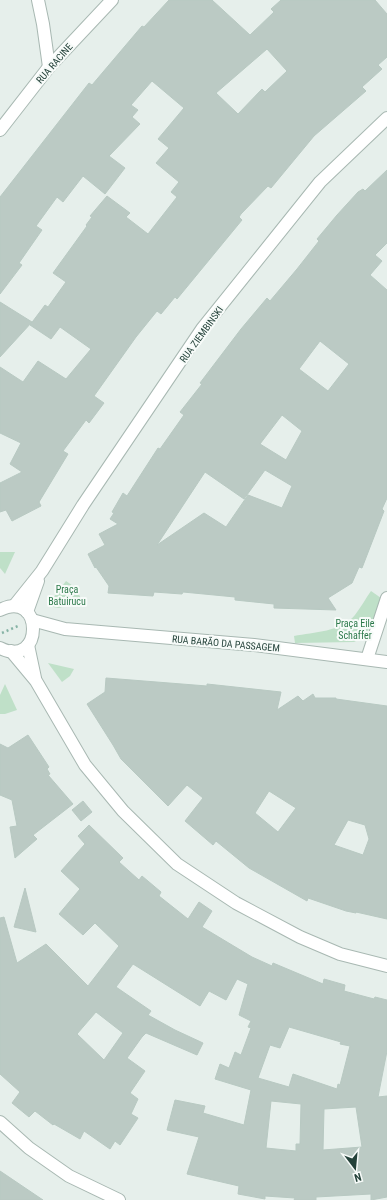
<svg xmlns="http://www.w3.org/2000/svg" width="387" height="1200" font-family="'Roboto Condensed',sans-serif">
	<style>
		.green { fill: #bfe0c8 }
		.building { fill: #bbcac4; stroke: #b8c9c2; fill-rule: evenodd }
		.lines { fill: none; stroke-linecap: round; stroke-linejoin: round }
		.minor-casing { stroke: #a8b8b2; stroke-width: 14 }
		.path { stroke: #86b3a5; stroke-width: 2.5; stroke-dasharray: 2 3; stroke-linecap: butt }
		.minor { stroke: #fff; stroke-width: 12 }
		.labels { text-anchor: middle; stroke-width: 4; stroke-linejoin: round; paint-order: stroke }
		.street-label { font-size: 10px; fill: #24423a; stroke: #f7fbf9 }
		.park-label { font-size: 10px; fill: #2d7a4b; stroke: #f7fbf9 }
	</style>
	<rect width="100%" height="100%" fill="#e6efeb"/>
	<g class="green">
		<polygon points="0,552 15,552 5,574 0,568"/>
		<polygon points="66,581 76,588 82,601 59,608 47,606"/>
		<path d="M371,591L381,598C374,614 372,635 354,642L295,643L294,636C314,632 341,632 355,615C361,607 366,598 371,591Z"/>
		<polygon points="48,663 74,669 70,676 62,682"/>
		<polygon points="5,684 17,710 5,714 0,714 0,695"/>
	</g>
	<g class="building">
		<path d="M169,0H212L250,35L274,12L271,9L281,0H375L387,14V57L378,65L382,69L362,87L366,91L314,136L271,188L268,186L241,214L239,217L242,220L177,299L175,297L161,314L157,311L136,337L94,396L104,403L89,423L86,420L63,451L68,454L39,502L41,506L12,521L6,510L0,512V483L22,472L10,464L21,443L0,433V367L23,382L38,361L66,379L91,349L60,327L51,339L30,325L45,305L48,307L66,282L53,273L87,226L86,225L92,217L90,216L107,196L130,213L126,217L148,234L177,197L171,192L179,182L156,163L169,148L158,139L184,108L152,81L131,105L138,110L132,117L140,124L109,156L125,168L105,194L83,176L63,202L57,197L36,226L42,230L19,263L22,265L0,294V197L89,83L92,85L142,26L144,27ZM267,49L287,71L265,92L262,89L238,114L216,93Z"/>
		<path d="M387,170V243L375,255L382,261L370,275L387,290V498L382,509L384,511L362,568L359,567L352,583L328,598L336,610L274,608V604L235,600V597L183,592L182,594L154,592L153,596L108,593L109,586L96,567L95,568L88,554L105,545L99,534L118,524L110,519L114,513L112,512L123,493L127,496L158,448L160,449L184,415L180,412L202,384L200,383L241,329L267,298L270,301L297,269L319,241L317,239L337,215L358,192L363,189L365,191ZM320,341L349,364L328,391L299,369ZM282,415L302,431L286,460L260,444ZM265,470L292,486L282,508L248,495L226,527L204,513L157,545L205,472L244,499Z"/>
		<polygon points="0,302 32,322 0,357"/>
		<path d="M106,678L207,686V684L281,692L277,710L298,696L303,701L313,694L315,698H336V699L387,706V919L356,912V913L346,911L308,898L307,901L249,868L216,841L213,845L185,821L203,798L187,785L168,806L121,759L113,745L87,704L105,692ZM269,791L296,808L278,832L255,813ZM348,820L365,825L369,839L363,855L334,845Z"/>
		<polygon points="28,735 49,767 47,769 50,774 48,775 73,804 33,835 37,839 15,858 10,827 17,826 12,800 0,795 0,744 8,748"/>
		<polygon points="83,801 92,812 81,821 72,810"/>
		<path d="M89,825L123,858L119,862L139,880L142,876L161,892L159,896L188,919L199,902L212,911L202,927L252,957L272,966L273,963L323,984L324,979L345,985L344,991L374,999L375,997L387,1000V1051L378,1097L387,1096V1197L371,1200V1194L316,1197V1200H294L295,1198L265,1196V1199L238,1194L239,1186L187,1174L199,1137L167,1130L175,1100L205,1106L203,1113L244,1125L251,1090L215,1079L220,1064L229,1068L235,1052L241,1055L251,1028L248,1027L251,1021L239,1015L248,984L237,979L226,1000L209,991L200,1006L133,964L116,987L151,1011L148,1015L175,1030L203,1043L197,1055L146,1033L142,1037L127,1058L145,1071L130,1093L138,1099L131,1114L138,1118L120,1145L115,1141L110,1149L84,1131L80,1139L54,1124L53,1125L35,1111L29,1117L12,1103L20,1092L0,1074V918L4,917L17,963L46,944L88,986L119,946L95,923L83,935L59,914L80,889L61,871L85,844L78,836ZM96,1012L123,1033L104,1060L77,1034ZM289,1027L341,1042L340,1044L350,1046L340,1085L338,1084L337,1089L293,1074L289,1087L258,1078L270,1045L280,1048ZM271,1101L301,1104L300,1144H296V1151L266,1148ZM356,1107L362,1147L323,1150L324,1109Z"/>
		<polygon points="25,888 36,932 14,927"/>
		<polygon points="0,1171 43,1200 0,1200"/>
	</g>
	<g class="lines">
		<defs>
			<g id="minor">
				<polyline points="38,0 43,24 49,67"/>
				<polyline points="0,130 49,67 112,0"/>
				<polyline points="14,606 42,571 83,505 202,329 320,182 387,118"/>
				<path d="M0,610C44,588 44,670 0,648"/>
				<polyline points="27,612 38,581"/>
				<polyline points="32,620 65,629 254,645 387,662"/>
				<polyline points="28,645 35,678"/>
				<polyline points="11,651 36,681 85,765 123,811 177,864 236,903 300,937 340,954 387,966"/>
				<polyline points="367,659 387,598"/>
				<polyline points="0,1122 29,1148 69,1176 119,1200"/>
			</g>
		</defs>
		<use href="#minor" class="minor-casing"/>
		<polyline class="path" points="2,633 18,626"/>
		<use href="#minor" class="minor"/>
	</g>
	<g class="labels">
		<g class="street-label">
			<text transform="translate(54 63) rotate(-49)" y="4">RUA RACINE</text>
			<text transform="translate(201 334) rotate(-54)" y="4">RUA ZIEMBINSKI</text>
			<text transform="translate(226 643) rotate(5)" y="4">RUA BARÃO DA PASSAGEM</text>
		</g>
		<g class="park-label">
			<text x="67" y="593">Praça<tspan x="67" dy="12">Batuirucu</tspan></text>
			<text x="355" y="627">Praça Eile<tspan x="355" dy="12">Schaffer</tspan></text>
		</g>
	</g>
	<g transform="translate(355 1168) rotate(164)" stroke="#f7fbf9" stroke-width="3" paint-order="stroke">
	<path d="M0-3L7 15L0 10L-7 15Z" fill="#24423a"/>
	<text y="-6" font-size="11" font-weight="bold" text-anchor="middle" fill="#24423a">N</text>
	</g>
</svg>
